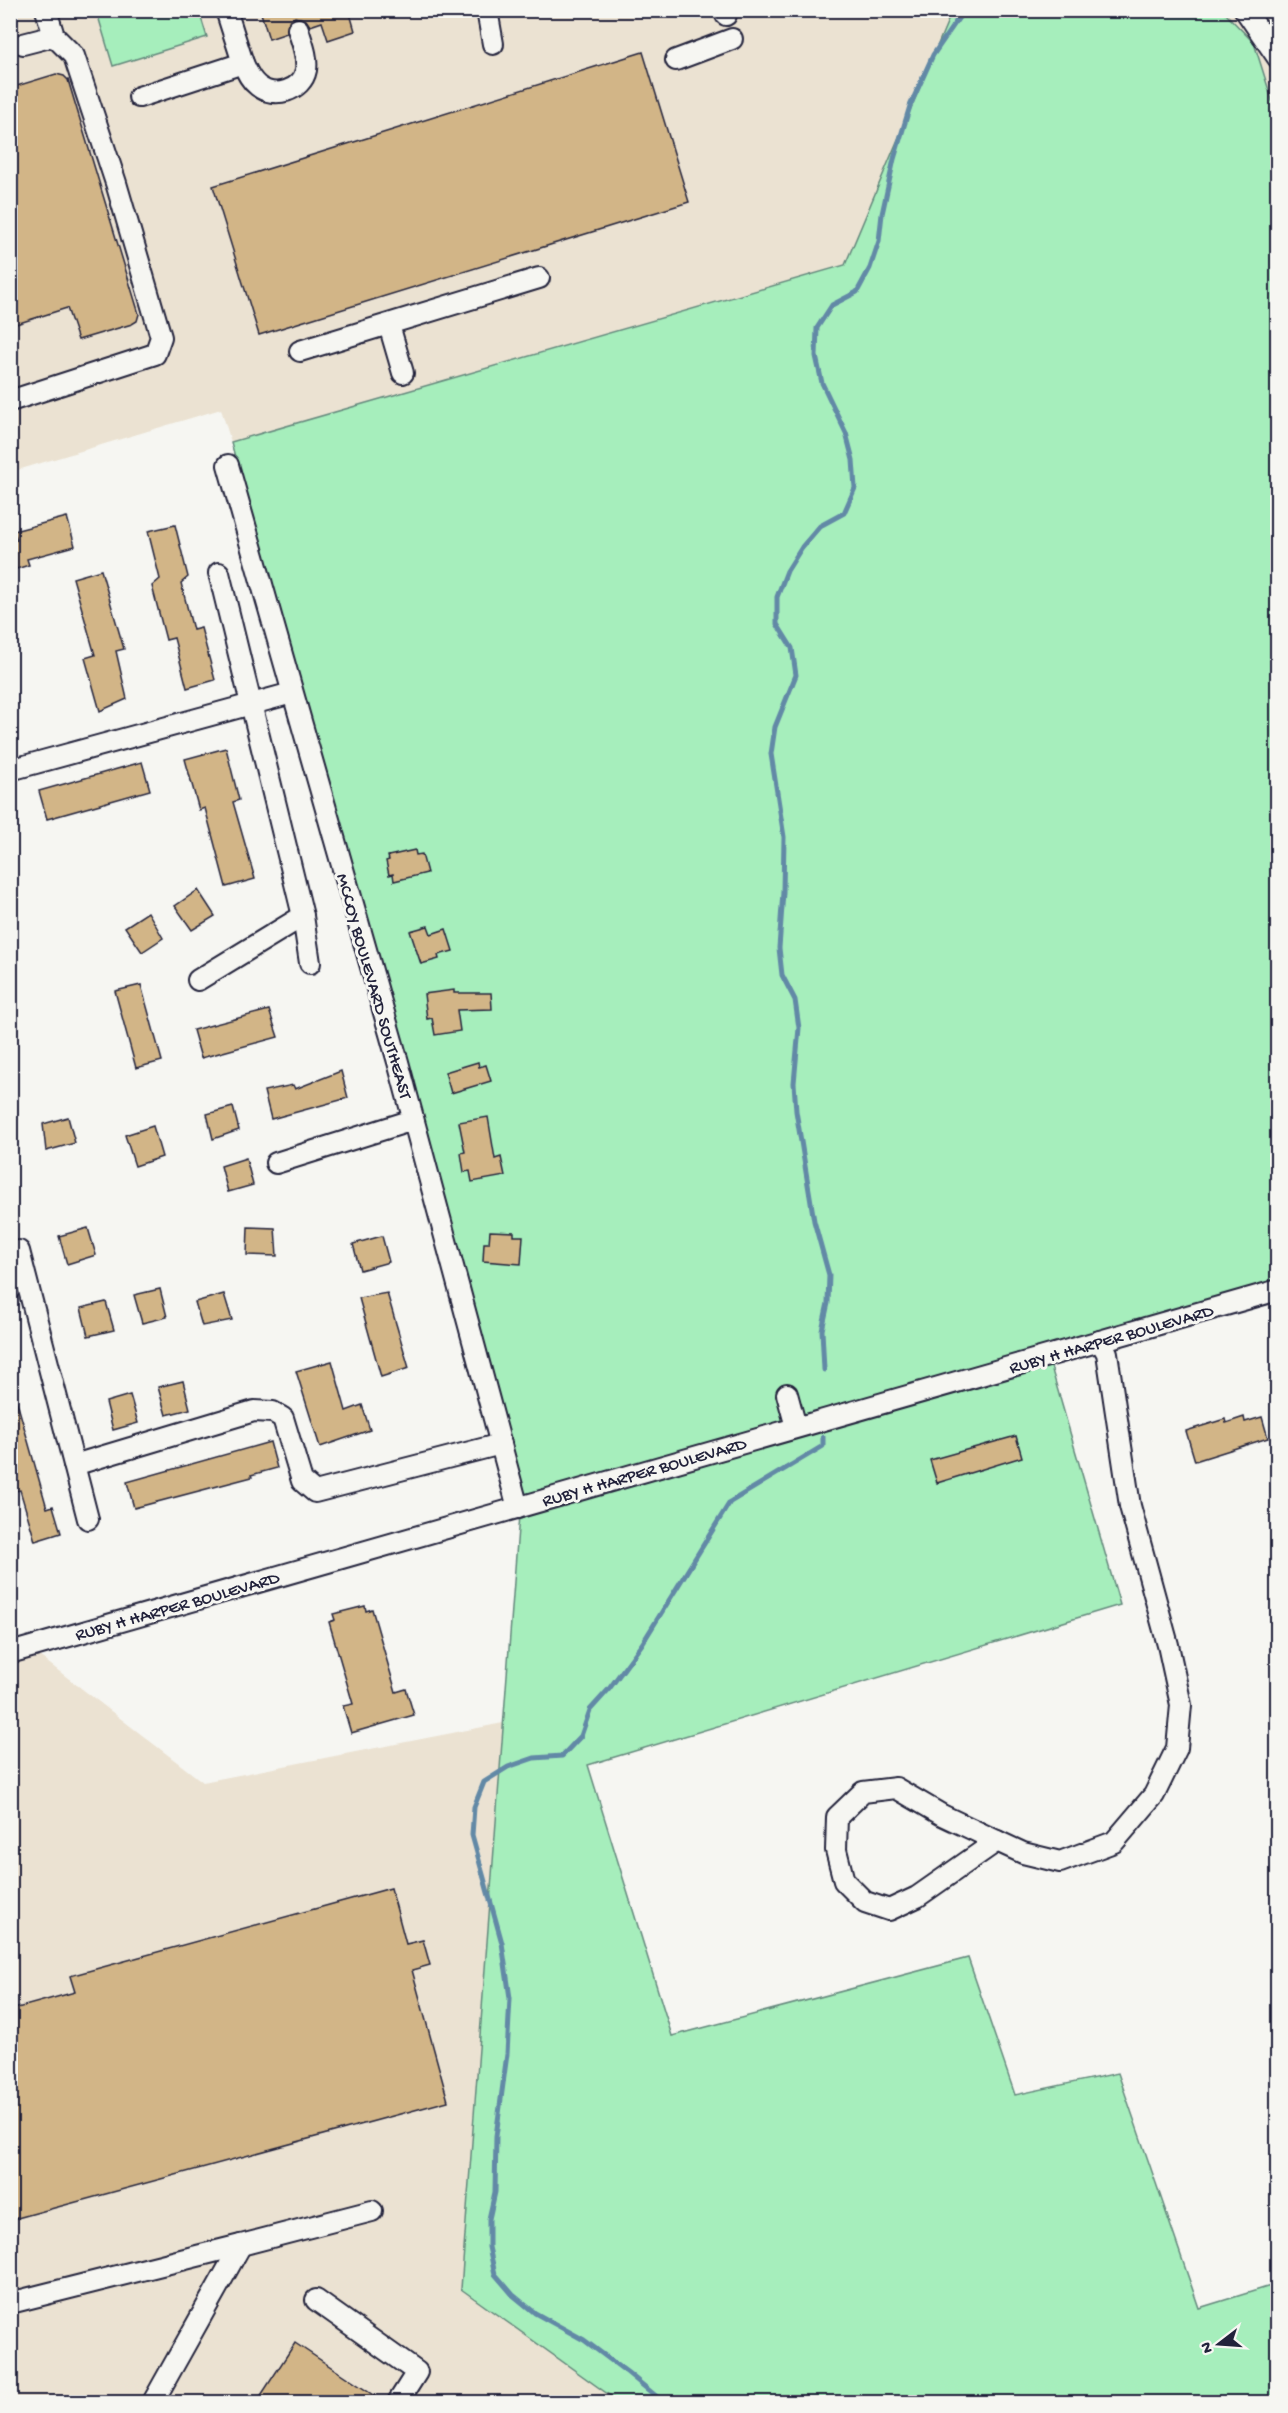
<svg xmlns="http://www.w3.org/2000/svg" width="1288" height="2413" font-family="'Gochi Hand',sans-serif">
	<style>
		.built { fill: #ebe2d2 }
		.green { fill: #a6eebc; stroke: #64887c; stroke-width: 1.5 }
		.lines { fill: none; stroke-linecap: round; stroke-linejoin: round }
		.stream { stroke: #6289a6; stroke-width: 5 }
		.building { fill: #d2b587; stroke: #22223b; stroke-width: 1.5 }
		.minor-casing { stroke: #22223b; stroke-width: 24 }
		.minor { stroke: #f6f6f2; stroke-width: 20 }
		.labels { text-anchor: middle; stroke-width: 6; stroke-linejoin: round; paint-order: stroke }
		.street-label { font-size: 18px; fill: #22223b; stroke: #f6f6f2 }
	</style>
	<rect width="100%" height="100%" fill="#f6f6f2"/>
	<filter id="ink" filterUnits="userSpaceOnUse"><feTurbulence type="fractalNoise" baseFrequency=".0167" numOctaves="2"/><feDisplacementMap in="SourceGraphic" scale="12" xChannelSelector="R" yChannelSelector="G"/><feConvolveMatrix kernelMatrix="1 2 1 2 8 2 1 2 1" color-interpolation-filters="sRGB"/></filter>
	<g filter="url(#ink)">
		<g class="built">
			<polygon points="11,11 952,11 845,265 231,442 221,409 11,472"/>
			<polygon points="1223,11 1277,11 1277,119 1254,43"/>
			<polygon points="25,1645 203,1782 503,1723 461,2288 619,2402 11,2402 11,1650"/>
		</g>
		<g class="green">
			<polygon points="116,11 199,11 207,37 113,66 98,16"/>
			<polygon points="952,11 1223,11 1254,43 1278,119 1277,1290 1047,1353 1120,1605 588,1765 672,2036 968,1958 1015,2095 1118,2073 1199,2308 1277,2284 1277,2402 619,2402 461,2289 519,1515 359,930 231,442 845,265"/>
		</g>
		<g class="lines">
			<g class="stream">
				<polyline points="824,1370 822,1330 828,1303 829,1275 814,1221 796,1111 794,1083 799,1028 795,1000 782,975 779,948 783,892 784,837 771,754 775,727 796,675 792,648 777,624 777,597 787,571 802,547 820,526 844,513 855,488 853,460 846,433 822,383 816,356 817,328 832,305 857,292 870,268 879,241 882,214 894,159 910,106 933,55 964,10"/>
				<polyline points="663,2402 628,2373 584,2340 535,2313 513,2295 495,2274 489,2247 489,2219 495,2192 496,2136 507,2054 510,1998 502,1943 472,1835 474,1807 484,1782 508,1767 534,1758 562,1756 581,1736 590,1710 609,1689 642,1644 730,1502 823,1446 823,1437"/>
			</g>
		</g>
		<g class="building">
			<polygon points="260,10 349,10 355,31 328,40 322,22 310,26 306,20 295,17 289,21 287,33 269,39"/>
			<polygon points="643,52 689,202 259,335 213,186"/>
			<polygon points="56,74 64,76 68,80 139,314 137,321 132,324 78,340 67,308 10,326 10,88"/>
			<polygon points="67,517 75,546 27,559 29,565 10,571 10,542 17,540 14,531"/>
			<polygon points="175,525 188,577 181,583 193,630 201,628 215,680 187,688 174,638 166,640 152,586 160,579 148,531"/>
			<polygon points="101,570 124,649 116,651 127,699 100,711 85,658 95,655 73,578"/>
			<polygon points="226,748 239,800 233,802 255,879 226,887 205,808 199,810 185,759"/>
			<polygon points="142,762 150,790 47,819 39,791"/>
			<polygon points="415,850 416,855 422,854 427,873 394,881 393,874 389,875 386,861 389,860 388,856"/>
			<polygon points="198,890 215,916 192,930 175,906"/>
			<polygon points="148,912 163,938 142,952 125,927"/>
			<polygon points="428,926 431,934 446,929 453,951 438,955 439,959 421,964 410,931"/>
			<polygon points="141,985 162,1061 136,1068 115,991"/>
			<polygon points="454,990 454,993 491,993 492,1009 457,1010 460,1031 435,1035 432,1018 427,1019 424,994"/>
			<polygon points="269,1010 278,1037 201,1058 193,1030"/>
			<polygon points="478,1062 479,1067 486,1065 491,1081 451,1093 445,1072"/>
			<polygon points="341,1071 348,1098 271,1119 264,1091 293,1085 295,1089"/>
			<polygon points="233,1107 239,1130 213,1139 207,1114"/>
			<polygon points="68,1117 75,1143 46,1151 43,1124"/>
			<polygon points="488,1117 495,1159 501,1157 505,1176 472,1182 470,1171 464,1172 461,1153 465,1152 459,1122"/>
			<polygon points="153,1126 162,1157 135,1166 125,1135"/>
			<polygon points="246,1158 253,1185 228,1192 221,1166"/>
			<polygon points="248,1227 275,1228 277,1256 247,1255"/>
			<polygon points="88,1228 96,1255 67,1264 59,1236"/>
			<polygon points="490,1231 514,1232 514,1236 523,1236 521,1264 483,1261 484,1243 489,1243"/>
			<polygon points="382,1236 389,1262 360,1270 353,1244"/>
			<polygon points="160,1289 167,1317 142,1323 134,1295"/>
			<polygon points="387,1293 409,1368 381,1377 359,1298"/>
			<polygon points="224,1294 232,1320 202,1326 195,1302"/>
			<polygon points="106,1302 114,1330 88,1336 81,1308"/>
			<polygon points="332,1361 346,1411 362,1405 370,1430 320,1447 296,1371"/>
			<polygon points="183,1381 190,1409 166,1415 158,1387"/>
			<polygon points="10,1395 15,1395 47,1508 53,1506 61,1533 35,1541 20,1490 10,1492"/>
			<polygon points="130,1395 138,1423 113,1430 106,1402"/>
			<polygon points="1244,1417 1245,1422 1262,1417 1268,1438 1195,1461 1186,1431 1225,1419 1226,1423"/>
			<polygon points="1016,1436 1022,1457 937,1483 930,1460"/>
			<polygon points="270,1442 277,1468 251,1475 252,1477 134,1508 127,1482"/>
			<polygon points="365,1606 366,1611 372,1609 396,1692 406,1689 414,1715 351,1733 343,1706 353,1704 329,1622 335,1620 333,1614"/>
			<polygon points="391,1888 406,1944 423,1940 430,1965 412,1970 448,2101 10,2220 10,2010 75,1992 70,1976"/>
			<polygon points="295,2343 385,2403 256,2403"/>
		</g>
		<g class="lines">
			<defs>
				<g id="minor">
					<polyline points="487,10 493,44"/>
					<polyline points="724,10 726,15"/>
					<polyline points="1245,10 1278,58"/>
					<polyline points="23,44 54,36 46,10"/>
					<polyline points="676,60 732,39"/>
					<path d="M243,63C247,72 250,80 258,86C274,99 302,91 306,70C308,56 302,43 298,29"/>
					<polyline points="139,97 243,63 226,10"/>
					<polyline points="389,325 403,373"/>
					<polyline points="300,351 539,278"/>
					<polyline points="10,401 155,354 161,337 116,183 74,56 54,36"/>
					<polyline points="228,465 398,1062 518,1508"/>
					<polyline points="219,573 303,916 310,963"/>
					<polyline points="10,770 292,693"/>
					<polyline points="198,980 303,916"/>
					<polyline points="276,1163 413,1120"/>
					<polyline points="19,1251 88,1519"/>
					<polyline points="787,1394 796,1427"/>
					<polyline points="74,1465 254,1411 273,1412 283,1418 302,1481 315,1492 501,1444"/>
					<polyline points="10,1653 1278,1290"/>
					<polygon points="896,1788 942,1815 997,1841 917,1897 889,1910 865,1902 844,1881 836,1850 837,1817 863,1792"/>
					<polyline points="997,1841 1023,1853 1060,1862 1114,1842 1154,1795 1177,1748 1181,1705 1168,1645 1130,1506 1107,1353 1100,1341"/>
					<polyline points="241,2245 372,2211"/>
					<polyline points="316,2300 417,2372 398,2402"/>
					<polyline points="10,2303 241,2245 153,2402"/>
				</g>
			</defs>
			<use href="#minor" class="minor-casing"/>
			<use href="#minor" class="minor"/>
		</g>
	</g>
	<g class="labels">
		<g class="street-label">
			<text transform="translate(375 986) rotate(74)" y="6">MCCOY BOULEVARD SOUTHEAST</text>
			<text transform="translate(1111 1338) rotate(-16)" y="6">RUBY H HARPER BOULEVARD</text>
			<text transform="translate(644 1471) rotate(-16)" y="6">RUBY H HARPER BOULEVARD</text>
			<text transform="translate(177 1605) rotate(-16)" y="6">RUBY H HARPER BOULEVARD</text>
		</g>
	</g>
	<rect width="1288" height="2413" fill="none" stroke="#f6f6f2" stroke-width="36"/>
	<rect x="18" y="18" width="1252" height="2377" fill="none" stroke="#22223b" stroke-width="2" filter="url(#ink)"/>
	<g transform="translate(1219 2344) rotate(253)" stroke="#f6f6f2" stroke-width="4.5" paint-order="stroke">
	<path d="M0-4.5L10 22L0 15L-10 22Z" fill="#22223b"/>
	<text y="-9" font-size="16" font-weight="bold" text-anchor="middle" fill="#22223b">N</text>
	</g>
</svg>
